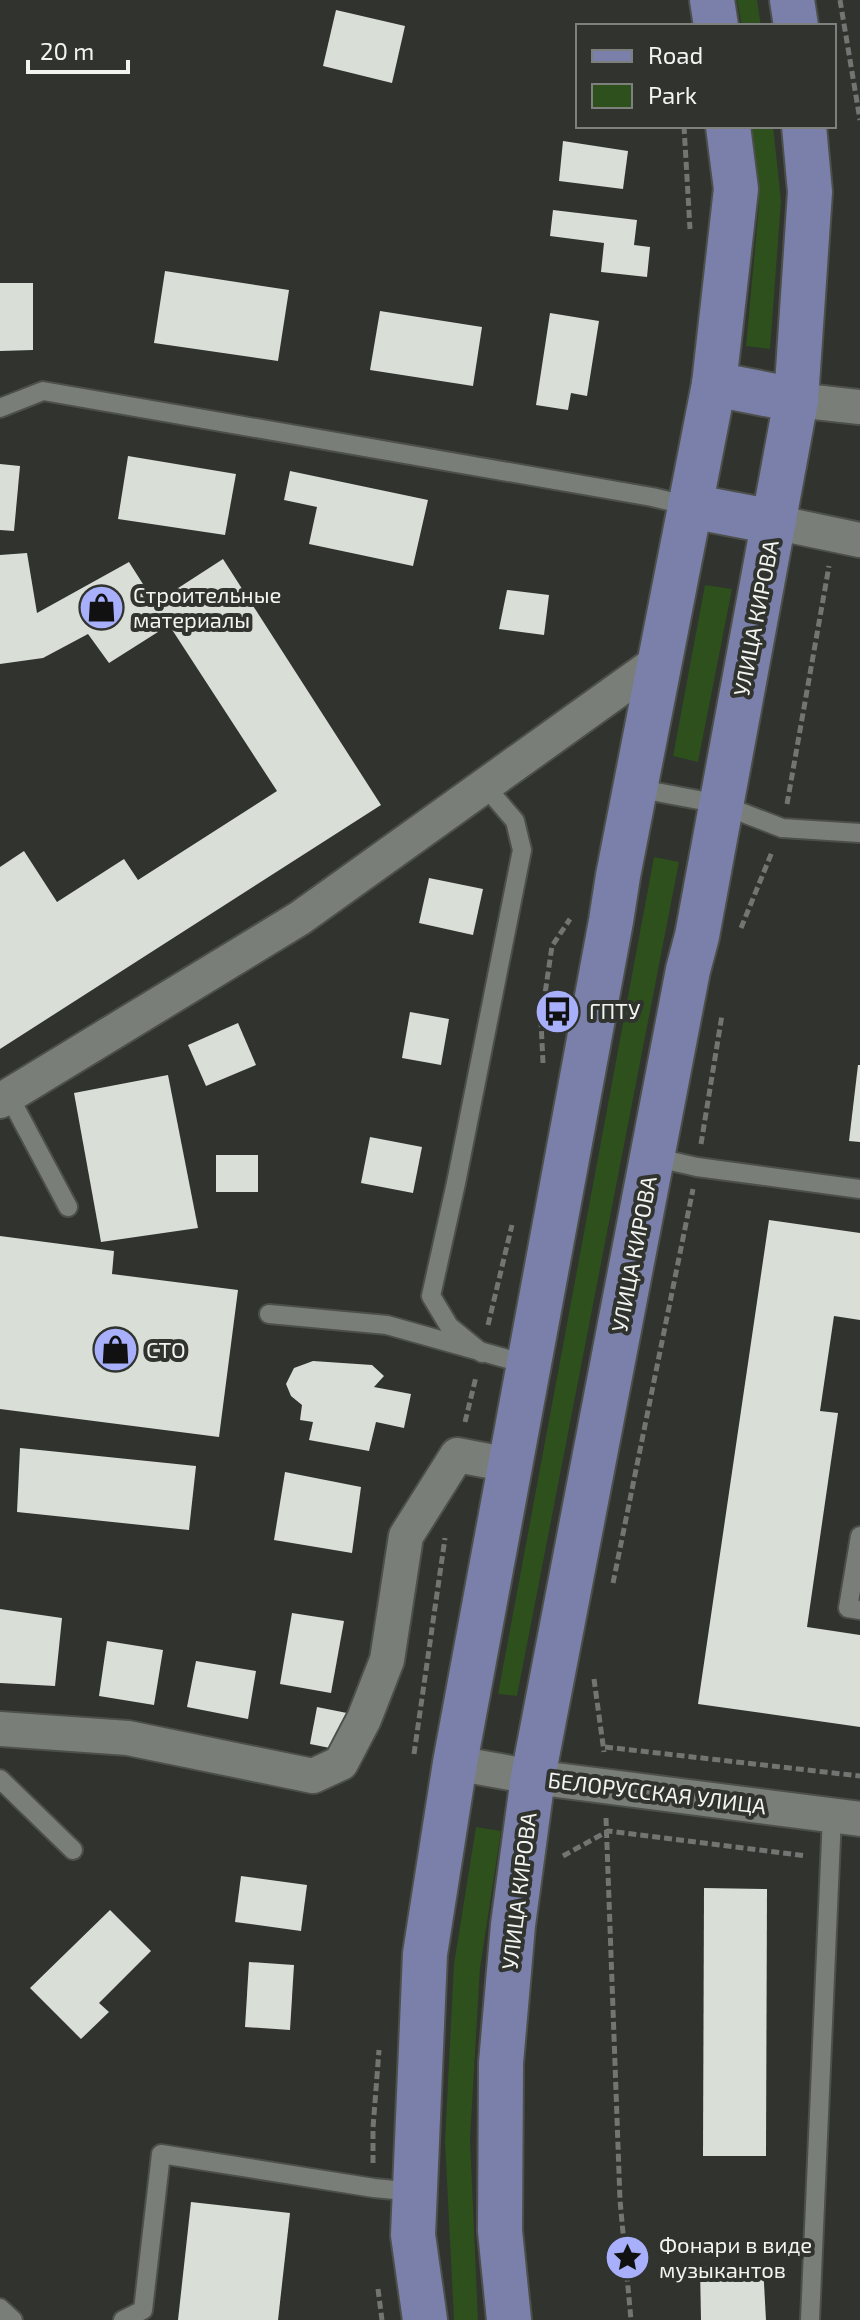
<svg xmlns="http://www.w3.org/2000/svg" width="860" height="2320" font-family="'Exo 2',sans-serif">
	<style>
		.green { fill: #2d501c }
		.building { fill: #d9ded7 }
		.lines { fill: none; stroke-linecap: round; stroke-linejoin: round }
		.lane-casing { stroke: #4c4f4a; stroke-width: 22 }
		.street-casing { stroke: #4c4f4a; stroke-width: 38 }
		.primary-casing { stroke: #4c4f4a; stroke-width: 48 }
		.path { stroke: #727571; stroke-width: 5; stroke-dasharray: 8 4; stroke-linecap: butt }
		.lane { stroke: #7a7e79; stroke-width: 18 }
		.street { stroke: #7a7e79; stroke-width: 34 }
		.primary { stroke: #7a80aa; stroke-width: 44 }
		.labels { text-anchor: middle; stroke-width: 8; stroke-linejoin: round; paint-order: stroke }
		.poi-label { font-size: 22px; fill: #f1f4f0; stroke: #30332e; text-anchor: start }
		.street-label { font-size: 22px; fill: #f1f4f0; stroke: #30332e }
	</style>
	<rect width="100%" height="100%" fill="#30332e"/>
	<g class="green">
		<polygon points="737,0 757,0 761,26 742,26"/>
		<polygon points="752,126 773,126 781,201 770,349 746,346 759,205"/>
		<polygon points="705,585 732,589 698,762 673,756"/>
		<polygon points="654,857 679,862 517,1696 498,1694"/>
		<polygon points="476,1827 501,1831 480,1968 470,2139 478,2320 454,2320 445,2141 454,1964"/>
	</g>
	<g class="building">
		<polygon points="336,10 405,26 392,83 323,66"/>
		<polygon points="563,141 628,151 623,189 559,181"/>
		<polygon points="553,210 637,220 634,245 650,247 647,277 601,272 604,243 550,236"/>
		<polygon points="165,271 289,290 278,361 154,343"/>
		<polygon points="0,283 33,283 33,350 0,351"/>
		<polygon points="380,311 482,327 473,386 370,370"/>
		<polygon points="550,313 599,321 587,396 571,393 568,410 536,405"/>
		<polygon points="128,456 236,474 225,535 118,519"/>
		<polygon points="0,464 20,466 14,531 0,530"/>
		<polygon points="290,471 428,500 413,566 309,544 317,507 284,500"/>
		<polygon points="27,553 37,613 129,562 155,603 223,559 381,805 0,1049 0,867 24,851 57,902 124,859 138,880 277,791 169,625 109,663 88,634 43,658 0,664 0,555"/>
		<polygon points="507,590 549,595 544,635 499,629"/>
		<polygon points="429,878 483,889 473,935 419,923"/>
		<polygon points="410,1012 449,1019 441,1065 402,1058"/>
		<polygon points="238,1023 256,1065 206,1086 188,1045"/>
		<polygon points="858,1065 860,1065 860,1142 849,1141"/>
		<polygon points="168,1075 198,1228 101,1242 74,1093"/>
		<polygon points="370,1137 422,1147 413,1193 361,1183"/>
		<rect x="216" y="1155" width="42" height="37"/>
		<polygon points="769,1220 860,1233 860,1320 834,1316 820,1411 838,1413 807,1627 860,1635 860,1727 698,1704"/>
		<polygon points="0,1236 114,1251 112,1274 238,1290 219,1437 0,1409"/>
		<polygon points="313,1361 372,1365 384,1376 374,1387 411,1394 404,1428 376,1422 369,1451 309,1440 313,1422 300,1420 302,1405 291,1396 286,1384 294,1368"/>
		<polygon points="20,1448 196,1466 189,1530 17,1512"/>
		<polygon points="285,1472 361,1487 352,1553 274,1540"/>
		<polygon points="0,1609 62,1618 55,1686 0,1683"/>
		<polygon points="292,1613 344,1621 331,1693 280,1684"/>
		<polygon points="107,1641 163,1650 154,1705 99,1696"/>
		<polygon points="196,1661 256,1671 248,1719 187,1707"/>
		<polygon points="317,1707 347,1713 340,1750 310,1744"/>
		<polygon points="241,1876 307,1885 301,1931 235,1922"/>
		<polygon points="704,1888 767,1889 766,2156 703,2156"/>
		<polygon points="110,1910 151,1951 99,2003 109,2012 81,2039 30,1988"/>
		<polygon points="249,1962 294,1965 290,2030 245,2027"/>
		<polygon points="191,2202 290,2213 278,2320 178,2320"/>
		<polygon points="763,2265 766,2320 701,2320 700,2267"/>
	</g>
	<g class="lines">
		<defs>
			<g id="lane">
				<polyline points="0,408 43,391 652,497 690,506"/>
				<polyline points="635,788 720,804 782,828 860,833"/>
				<polyline points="9,1096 68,1207"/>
				<polyline points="653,1157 697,1167 860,1189"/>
				<polyline points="269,1314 387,1325 529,1365"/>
				<polyline points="482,1353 449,1326 431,1296 456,1183 522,850 515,821 485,786"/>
				<polyline points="860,1536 848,1608 860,1610"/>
				<polyline points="0,1779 73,1850"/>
				<polyline points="0,2308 13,2320"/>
				<polyline points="123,2320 143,2310 161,2154 374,2188 415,2192"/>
				<polyline points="810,2320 832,1816"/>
			</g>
			<g id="street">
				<polyline points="796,400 860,407"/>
				<polyline points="774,522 860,540"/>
				<polyline points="0,1101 300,918 660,660"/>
				<polyline points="0,1729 128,1738 313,1776 341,1763 364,1719 387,1660 406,1536 457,1455 510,1465"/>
				<polyline points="455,1763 533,1777 860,1819"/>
			</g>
			<g id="primary">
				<polyline points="712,0 716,26"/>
				<polyline points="792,0 796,26"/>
				<polyline points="714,384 796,400"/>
				<polyline points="690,506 774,522"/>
				<polyline points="425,2320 413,2235 425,1954 455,1763 611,921 618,876 714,384 736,189 728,126"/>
				<polyline points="509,2320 500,2231 501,2063 513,1925 533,1777 688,970 697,936 796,400 810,192 804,126"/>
			</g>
		</defs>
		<use href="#lane" class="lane-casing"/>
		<use href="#street" class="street-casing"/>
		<use href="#primary" class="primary-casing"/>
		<g class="path">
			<polyline points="840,0 860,120"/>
			<polyline points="684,126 690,229"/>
			<polyline points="787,804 829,566"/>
			<polyline points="741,928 772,852"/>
			<polyline points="543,1063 541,1021 552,946 570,919"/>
			<polyline points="701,1144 722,1015"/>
			<polyline points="488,1325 512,1225"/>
			<polyline points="465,1422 476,1377"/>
			<polyline points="613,1583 693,1189"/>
			<polyline points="594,1679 604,1752"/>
			<polyline points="605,1747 860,1776"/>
			<polyline points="414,1754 445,1538"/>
			<polyline points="606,1818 620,2200 631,2320"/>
			<polyline points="563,1856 608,1831 807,1856"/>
			<polyline points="373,2163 373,2128 379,2050"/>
			<polyline points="378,2289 382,2320"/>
		</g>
		<use href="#lane" class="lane"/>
		<use href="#street" class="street"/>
		<use href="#primary" class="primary"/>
	</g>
	<defs>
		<symbol id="shop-disc" viewBox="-11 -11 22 22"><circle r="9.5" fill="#a8b0fc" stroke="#30332e"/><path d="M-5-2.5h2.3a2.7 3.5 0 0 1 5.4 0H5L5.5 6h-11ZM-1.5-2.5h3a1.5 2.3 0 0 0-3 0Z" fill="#111"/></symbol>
		<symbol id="bus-disc" viewBox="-11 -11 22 22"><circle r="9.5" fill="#a8b0fc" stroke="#30332e"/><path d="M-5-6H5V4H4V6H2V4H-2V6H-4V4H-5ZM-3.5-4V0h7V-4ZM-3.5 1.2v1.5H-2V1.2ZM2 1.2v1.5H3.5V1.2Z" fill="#111"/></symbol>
		<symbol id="sight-disc" viewBox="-11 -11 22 22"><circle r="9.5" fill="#a8b0fc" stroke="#30332e"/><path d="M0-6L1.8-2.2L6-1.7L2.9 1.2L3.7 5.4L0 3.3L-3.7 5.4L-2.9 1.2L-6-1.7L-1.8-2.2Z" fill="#111"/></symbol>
	</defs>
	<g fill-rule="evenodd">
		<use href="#shop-disc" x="76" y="582" width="51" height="51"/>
		<use href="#bus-disc" x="532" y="986" width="51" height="51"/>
		<use href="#shop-disc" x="90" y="1324" width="51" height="51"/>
		<use href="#sight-disc" x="602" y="2232" width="51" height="51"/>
	</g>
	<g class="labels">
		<g class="poi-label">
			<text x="133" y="603">Строительные<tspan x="133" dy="25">материалы</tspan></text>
			<text x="589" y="1019">ГПТУ</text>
			<text x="146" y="1358">СТО</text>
			<text x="659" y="2253">Фонари в виде<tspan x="659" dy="25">музыкантов</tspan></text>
		</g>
		<g class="street-label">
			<text transform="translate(756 618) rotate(-79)" y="8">УЛИЦА КИРОВА</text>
			<text transform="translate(634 1254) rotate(-79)" y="8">УЛИЦА КИРОВА</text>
			<text transform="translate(657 1793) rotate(7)" y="8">БЕЛОРУССКАЯ УЛИЦА</text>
			<text transform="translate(519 1891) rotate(-83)" y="8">УЛИЦА КИРОВА</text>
		</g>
	</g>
	<rect x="576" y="24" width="260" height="104" fill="#30332e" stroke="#7d807c" stroke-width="2"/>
	<rect x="592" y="50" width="40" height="12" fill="#7a80aa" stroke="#7d807c" stroke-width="2"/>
	<text x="648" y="64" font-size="24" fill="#f1f4f0">Road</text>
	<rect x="592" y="84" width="40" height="24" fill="#2d501c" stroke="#7d807c" stroke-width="2"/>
	<text x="648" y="104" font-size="24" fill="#f1f4f0">Park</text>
	<path d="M28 60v12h100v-12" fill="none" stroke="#f1f4f0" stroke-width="4"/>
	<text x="40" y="60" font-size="24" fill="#f1f4f0" stroke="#30332e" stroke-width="6" paint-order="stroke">20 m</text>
</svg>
